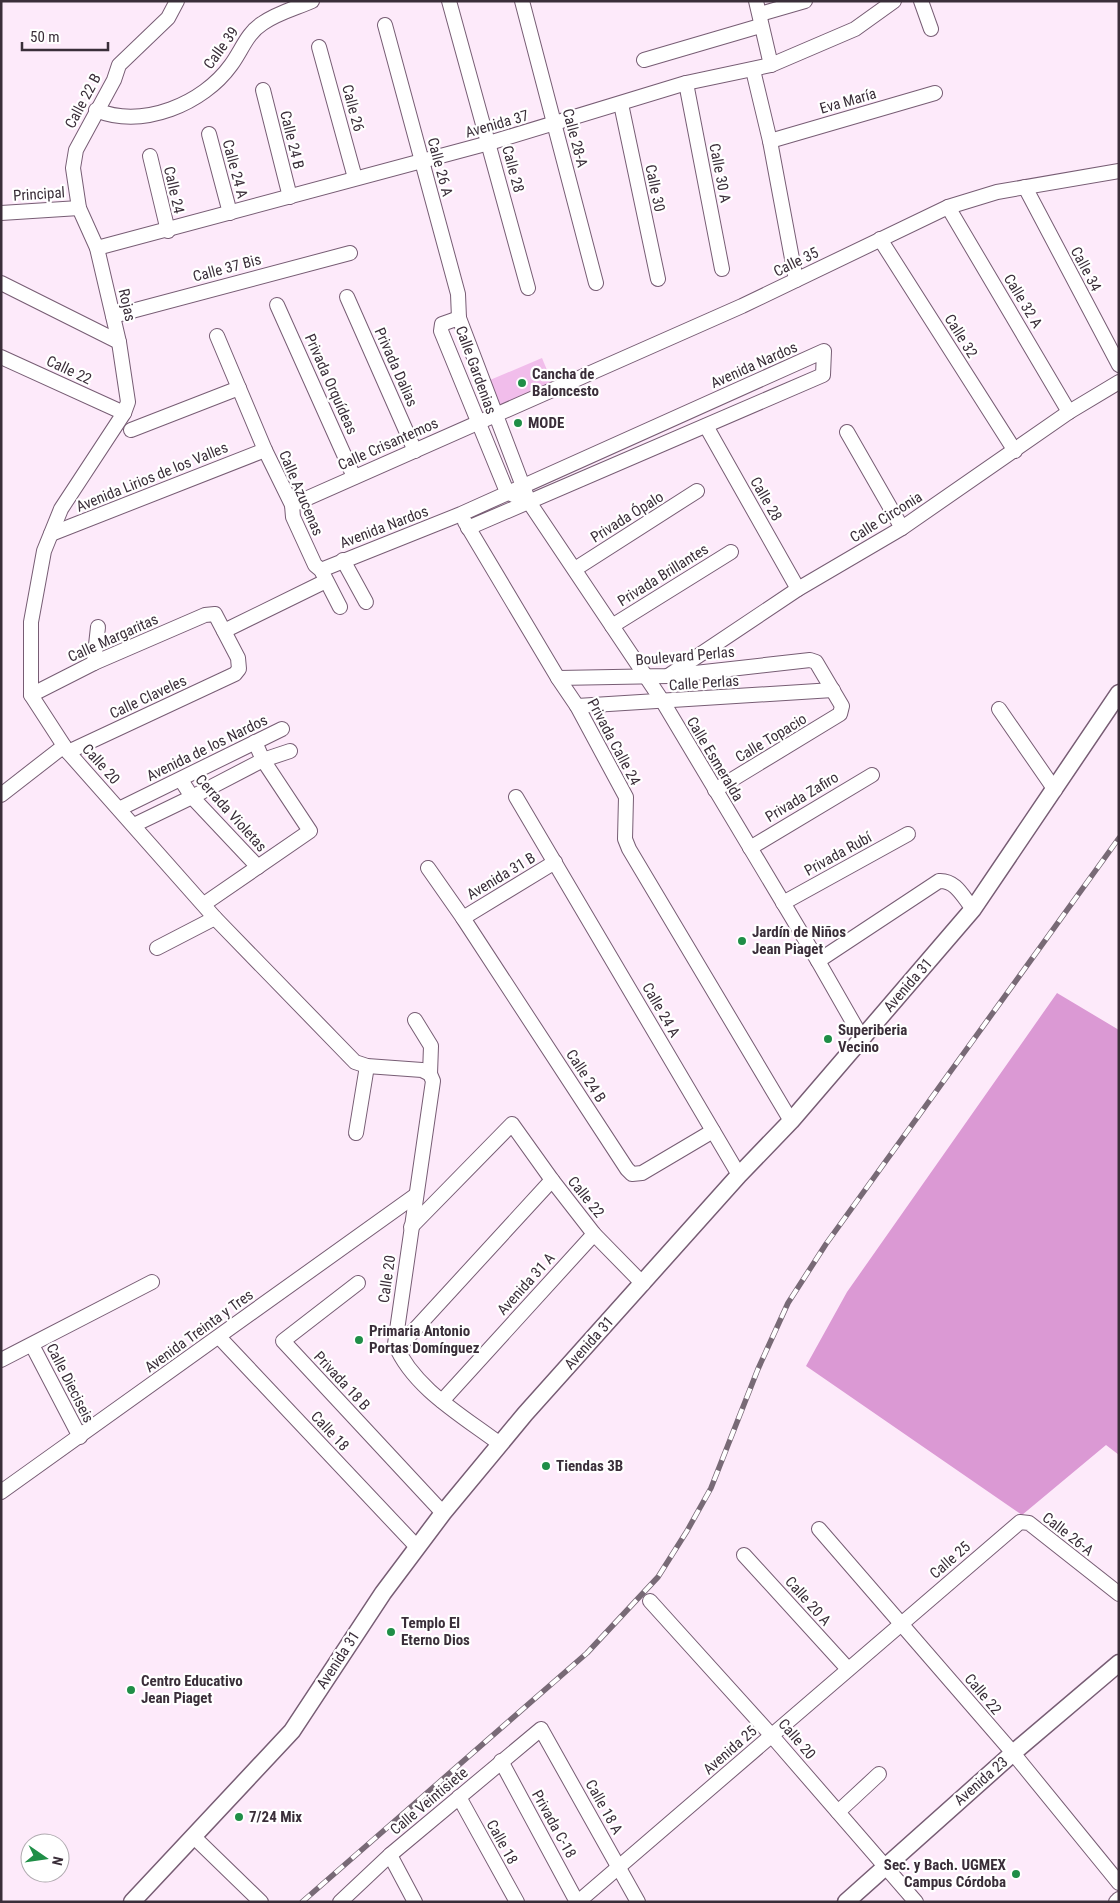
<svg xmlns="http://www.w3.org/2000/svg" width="1120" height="1903" font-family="'Roboto Condensed',sans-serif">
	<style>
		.green { fill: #f1bdeb }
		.forest { fill: #db99d4 }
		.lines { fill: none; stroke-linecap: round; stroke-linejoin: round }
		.minor-casing { stroke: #775d74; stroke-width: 16 }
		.tertiary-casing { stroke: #775d74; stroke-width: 19 }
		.minor { stroke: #fff; stroke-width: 14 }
		.tertiary { stroke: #fff; stroke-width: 16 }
		.rail-casing { stroke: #786a76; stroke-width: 5.5 }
		.rail { stroke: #fff; stroke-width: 4; stroke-dasharray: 11; stroke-linecap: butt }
		.poi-dot { fill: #1f8e47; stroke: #fff; stroke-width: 2 }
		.labels { text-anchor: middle; stroke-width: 4.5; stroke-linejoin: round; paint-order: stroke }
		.street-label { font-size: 15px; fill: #3a2e39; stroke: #fff }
		.poi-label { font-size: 15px; font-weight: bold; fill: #3a2e39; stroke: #fff; text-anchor: start }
	</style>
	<rect width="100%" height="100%" fill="#fdeafa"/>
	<polygon class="green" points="542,358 554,387 502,409 490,380"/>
	<polygon class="forest" points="1057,993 1119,1030 1119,1455 1106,1445 1022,1515 806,1366 847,1292"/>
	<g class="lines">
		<defs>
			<g id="minor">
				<path d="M177,1L168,18L119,65L114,80L76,150L73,168L79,208L97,248L119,342L128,402L124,413L61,509L44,551L31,622V695L68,752L215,918L355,1062L367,1066L422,1070L430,1074L433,1081L395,1344C413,1388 463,1416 500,1444"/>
				<polyline points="449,1 528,288"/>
				<polyline points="522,1 596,283"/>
				<polyline points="756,1 771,65"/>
				<polyline points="921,1 931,29"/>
				<polyline points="760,14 805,1"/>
				<polyline points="385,25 458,294 459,318"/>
				<polyline points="319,47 355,178"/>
				<polyline points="644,60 760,26"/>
				<polyline points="753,70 770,141 796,280"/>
				<polyline points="686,83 722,269"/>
				<polyline points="263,90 290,197"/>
				<polyline points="621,104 658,279"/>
				<path d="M96,110C143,129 203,104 231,65C242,50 247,33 263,23C277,13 296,8 312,1"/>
				<polyline points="209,134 230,213"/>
				<polyline points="770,141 935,93"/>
				<polyline points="150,156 168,231"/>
				<polyline points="1025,187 1119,365"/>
				<polyline points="948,207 1069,412"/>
				<polyline points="1,213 79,208"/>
				<polyline points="880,239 1015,451"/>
				<polyline points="97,248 489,143 686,83 771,65 855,29 894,1"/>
				<polyline points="1,283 119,342"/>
				<polyline points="347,297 415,451"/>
				<polyline points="277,305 354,477"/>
				<polyline points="113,316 350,253"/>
				<polyline points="217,336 265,450 292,505 293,517 315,565 321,570 340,607"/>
				<polyline points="1,357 124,413"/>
				<polyline points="706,426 798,589"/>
				<polyline points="131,430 239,388"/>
				<polyline points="847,432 902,528"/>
				<polyline points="529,502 507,492 441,331 442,324 459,318 529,502 663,702 818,961 862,1038"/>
				<polyline points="292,505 742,306 948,207 997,192 1119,171"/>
				<polyline points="465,522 558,678 577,706 626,797 625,839 629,849 791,1121"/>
				<polyline points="51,534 265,450"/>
				<polyline points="343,560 366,602"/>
				<polyline points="575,569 697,491"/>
				<polyline points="321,570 461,514 824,351 823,375 468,528"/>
				<polyline points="612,626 731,552"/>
				<polyline points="224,631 326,581"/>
				<polyline points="94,663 98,627"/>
				<polyline points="668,676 798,589 902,528 1069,412 1119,382"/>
				<polyline points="558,678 668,676 810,660 816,662 842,706 840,714 715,790"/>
				<polyline points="31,695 94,663 205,615 215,614 238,658 239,669 235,674 68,752"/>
				<polyline points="577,706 833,690"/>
				<polyline points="999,709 1055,790"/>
				<polyline points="181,780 192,797 258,867"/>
				<polyline points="1,795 64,746"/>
				<polyline points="516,797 739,1175"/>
				<polyline points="119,809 282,729"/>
				<polyline points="134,825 192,797 263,760 290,751"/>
				<polyline points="750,848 872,775"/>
				<polyline points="428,868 463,918 627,1169 632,1174 642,1173 713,1131"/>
				<polyline points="783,903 908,834"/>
				<polyline points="204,904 310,831 263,760 255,742"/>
				<polyline points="463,918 555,862"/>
				<polyline points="157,948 215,918"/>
				<path d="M818,961L939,881C956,880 963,897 973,909"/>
				<polyline points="415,1020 431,1046 430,1074"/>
				<polyline points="356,1133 367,1066"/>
				<polyline points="411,1227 512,1124 552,1180 594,1234 643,1284"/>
				<polyline points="358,1283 283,1341 443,1513"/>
				<polyline points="219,1337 417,1547"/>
				<polyline points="32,1345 80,1437"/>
				<polyline points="397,1349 552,1180"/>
				<polyline points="1,1360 152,1282"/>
				<polyline points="442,1401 594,1234"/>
				<polyline points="1,1492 416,1195"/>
				<polyline points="819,1529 1013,1753 1119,1883"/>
				<polyline points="744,1555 848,1669"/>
				<polyline points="650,1601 772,1736 916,1902"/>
				<polyline points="501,1761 577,1902"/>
				<polyline points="459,1797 517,1902"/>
				<polyline points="838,1812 879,1774"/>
				<polyline points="194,1837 261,1902"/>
				<polyline points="390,1855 415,1902"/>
				<polyline points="340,1902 390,1855 541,1729 638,1902"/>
				<polyline points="578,1902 1020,1522 1029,1523 1119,1594"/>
				<polyline points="1116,1902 1119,1899"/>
			</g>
			<g id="tertiary">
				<polyline points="132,1902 292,1731 383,1593 443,1513 525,1414 739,1175 791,1121 973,909 1119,693"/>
				<polyline points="846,1902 1013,1753 1119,1663"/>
			</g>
		</defs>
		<use href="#minor" class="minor-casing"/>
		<use href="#tertiary" class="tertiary-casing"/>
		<use href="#minor" class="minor"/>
		<use href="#tertiary" class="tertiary"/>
		<defs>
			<polyline id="rail" points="302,1902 587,1653 658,1577 687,1531 711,1488 758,1369 788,1303 826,1244 1119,838"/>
		</defs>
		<use href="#rail" class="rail-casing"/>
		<use href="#rail" class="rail"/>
	</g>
	<g class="poi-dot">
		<circle cx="522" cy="383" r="5"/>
		<circle cx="518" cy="423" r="5"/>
		<circle cx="742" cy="941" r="5"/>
		<circle cx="828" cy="1039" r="5"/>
		<circle cx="359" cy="1340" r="5"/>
		<circle cx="546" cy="1466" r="5"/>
		<circle cx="391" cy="1632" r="5"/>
		<circle cx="131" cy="1690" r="5"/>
		<circle cx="239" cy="1817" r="5"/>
		<circle cx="1016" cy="1874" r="5"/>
	</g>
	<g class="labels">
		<g class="street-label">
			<text transform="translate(221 48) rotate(-54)" y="5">Calle 39</text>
			<text transform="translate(83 101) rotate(-62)" y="5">Calle 22 B</text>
			<text transform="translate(848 101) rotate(-16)" y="5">Eva María</text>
			<text transform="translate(353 108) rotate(75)" y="5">Calle 26</text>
			<text transform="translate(497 124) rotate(-16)" y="5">Avenida 37</text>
			<text transform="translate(575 138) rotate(75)" y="5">Calle 28-A</text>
			<text transform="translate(292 140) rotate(76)" y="5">Calle 24 B</text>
			<text transform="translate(440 167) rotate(75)" y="5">Calle 26 A</text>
			<text transform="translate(235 169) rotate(75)" y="5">Calle 24 A</text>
			<text transform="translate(513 169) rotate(75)" y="5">Calle 28</text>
			<text transform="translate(720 173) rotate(79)" y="5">Calle 30 A</text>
			<text transform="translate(655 188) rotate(78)" y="5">Calle 30</text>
			<text transform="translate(174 190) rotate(77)" y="5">Calle 24</text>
			<text transform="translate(39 194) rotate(-4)" y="5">Principal</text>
			<text transform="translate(796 262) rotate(-26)" y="5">Calle 35</text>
			<text transform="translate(227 268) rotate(-15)" y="5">Calle 37 Bis</text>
			<text transform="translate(1086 269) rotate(62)" y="5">Calle 34</text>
			<text transform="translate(1023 301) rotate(59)" y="5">Calle 32 A</text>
			<text transform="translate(127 305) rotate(77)" y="5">Rojas</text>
			<text transform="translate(961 336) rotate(58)" y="5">Calle 32</text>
			<text transform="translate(754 365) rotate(-24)" y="5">Avenida Nardos</text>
			<text transform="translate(396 367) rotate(66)" y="5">Privada Dalias</text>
			<text transform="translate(69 370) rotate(25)" y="5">Calle 22</text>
			<text transform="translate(476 370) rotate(70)" y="5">Calle Gardenias</text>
			<text transform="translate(331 384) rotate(66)" y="5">Privada Orquídeas</text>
			<text transform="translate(388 444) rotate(-24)" y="5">Calle Crisantemos</text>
			<text transform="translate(152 477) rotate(-22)" y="5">Avenida Lirios de los Valles</text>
			<text transform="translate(301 493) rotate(67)" y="5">Calle Azucenas</text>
			<text transform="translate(766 499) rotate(60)" y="5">Calle 28</text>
			<text transform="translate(627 517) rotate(-32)" y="5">Privada Ópalo</text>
			<text transform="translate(886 517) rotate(-32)" y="5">Calle Circonia</text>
			<text transform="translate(384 527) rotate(-21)" y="5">Avenida Nardos</text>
			<text transform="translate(663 575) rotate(-32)" y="5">Privada Brillantes</text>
			<text transform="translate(113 638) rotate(-24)" y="5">Calle Margaritas</text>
			<text transform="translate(685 656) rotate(-5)" y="5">Boulevard Perlas</text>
			<text transform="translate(704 683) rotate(-4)" y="5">Calle Perlas</text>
			<text transform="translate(148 697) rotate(-25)" y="5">Calle Claveles</text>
			<text transform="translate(771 738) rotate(-31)" y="5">Calle Topacio</text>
			<text transform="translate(614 742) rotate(62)" y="5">Privada Calle 24</text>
			<text transform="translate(207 748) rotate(-26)" y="5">Avenida de los Nardos</text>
			<text transform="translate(715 759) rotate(59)" y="5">Calle Esmeralda</text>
			<text transform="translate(101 764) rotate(48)" y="5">Calle 20</text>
			<text transform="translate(802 797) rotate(-31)" y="5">Privada Zafiro</text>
			<text transform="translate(231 813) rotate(48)" y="5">Cerrada Violetas</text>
			<text transform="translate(838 854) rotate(-29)" y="5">Privada Rubí</text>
			<text transform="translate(501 876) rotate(-31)" y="5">Avenida 31 B</text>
			<text transform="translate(908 985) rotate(-49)" y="5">Avenida 31</text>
			<text transform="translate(661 1010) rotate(60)" y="5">Calle 24 A</text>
			<text transform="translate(586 1076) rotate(57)" y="5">Calle 24 B</text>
			<text transform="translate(586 1197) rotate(51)" y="5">Calle 22</text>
			<text transform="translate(387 1279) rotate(-82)" y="5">Calle 20</text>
			<text transform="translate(526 1284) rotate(-48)" y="5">Avenida 31 A</text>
			<text transform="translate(199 1331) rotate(-36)" y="5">Avenida Treinta y Tres</text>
			<text transform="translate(589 1343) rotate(-48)" y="5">Avenida 31</text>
			<text transform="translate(342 1381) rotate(47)" y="5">Privada 18 B</text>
			<text transform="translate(70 1383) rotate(63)" y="5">Calle Dieciseis</text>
			<text transform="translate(330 1431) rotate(47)" y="5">Calle 18</text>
			<text transform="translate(1068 1534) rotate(38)" y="5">Calle 26-A</text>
			<text transform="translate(950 1560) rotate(-41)" y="5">Calle 25</text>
			<text transform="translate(808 1601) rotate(48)" y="5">Calle 20 A</text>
			<text transform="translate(338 1660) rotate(-57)" y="5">Avenida 31</text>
			<text transform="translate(983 1694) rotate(50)" y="5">Calle 22</text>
			<text transform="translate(797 1739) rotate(49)" y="5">Calle 20</text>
			<text transform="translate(730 1750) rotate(-41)" y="5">Avenida 25</text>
			<text transform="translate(981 1781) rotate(-41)" y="5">Avenida 23</text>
			<text transform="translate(429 1801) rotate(-40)" y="5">Calle Veintisiete</text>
			<text transform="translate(604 1807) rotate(61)" y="5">Calle 18 A</text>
			<text transform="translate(554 1824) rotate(61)" y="5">Privada C-18</text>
			<text transform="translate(502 1842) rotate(61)" y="5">Calle 18</text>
		</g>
		<g class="poi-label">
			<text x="532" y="379">Cancha de<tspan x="532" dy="17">Baloncesto</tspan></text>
			<text x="528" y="428">MODE</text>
			<text x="752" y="937">Jardín de Niños<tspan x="752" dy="17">Jean Piaget</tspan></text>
			<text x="838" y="1035">Superiberia<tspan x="838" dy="17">Vecino</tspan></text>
			<text x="369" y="1336">Primaria Antonio<tspan x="369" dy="17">Portas Domínguez</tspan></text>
			<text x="556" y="1471">Tiendas 3B</text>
			<text x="401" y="1628">Templo El<tspan x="401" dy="17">Eterno Dios</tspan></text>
			<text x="141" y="1686">Centro Educativo<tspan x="141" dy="17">Jean Piaget</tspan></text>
			<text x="249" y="1822">7/24 Mix</text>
			<text x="1006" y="1870" text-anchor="end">Sec. y Bach. UGMEX<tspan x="1006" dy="17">Campus Córdoba</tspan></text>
		</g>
	</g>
	<rect width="1120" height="1903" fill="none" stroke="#3a2e39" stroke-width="5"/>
	<g transform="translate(45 1858) rotate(103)"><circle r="24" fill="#ffffff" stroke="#b0abb0"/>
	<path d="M0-4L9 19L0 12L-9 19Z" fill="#1f8e47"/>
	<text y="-8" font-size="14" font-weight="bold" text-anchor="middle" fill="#3a2e39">N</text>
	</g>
	<path d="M22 42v8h86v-8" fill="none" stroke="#3a2e39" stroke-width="2.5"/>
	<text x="30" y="42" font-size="15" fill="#3a2e39" stroke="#ffffff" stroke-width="4" paint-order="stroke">50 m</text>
</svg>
